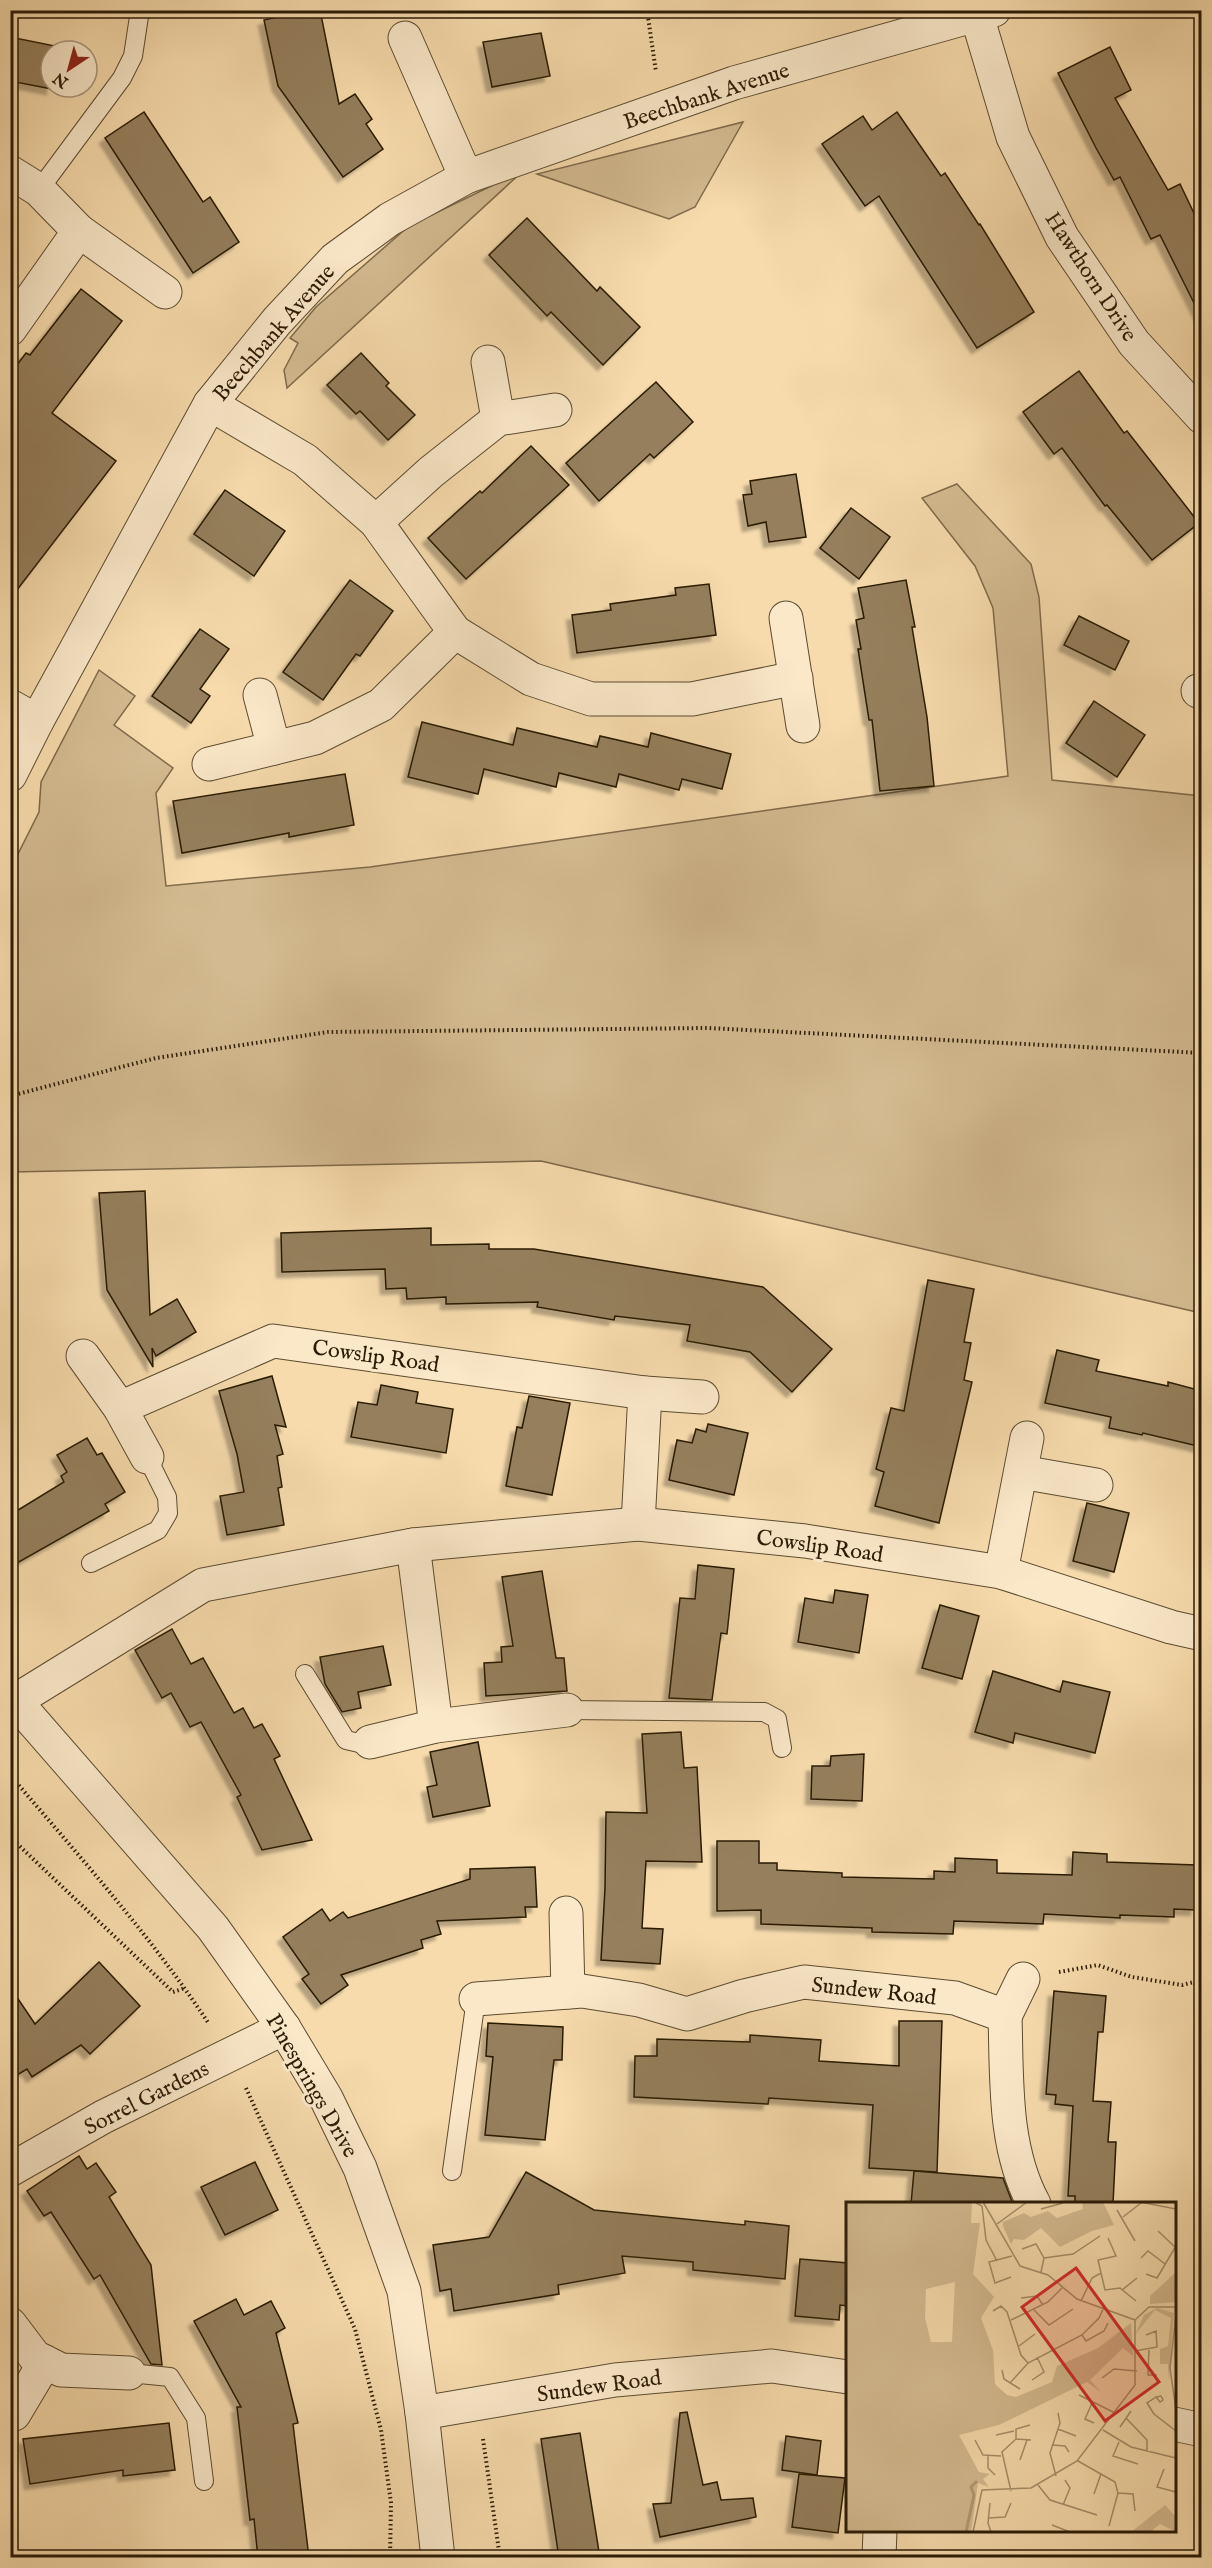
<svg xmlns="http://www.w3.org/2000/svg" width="1212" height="2568" font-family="'IM FELL English',serif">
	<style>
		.green { fill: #d4ba90; stroke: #7f6a4b; stroke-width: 1.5 }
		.building { fill: #957f5c; stroke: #2a1b06; stroke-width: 1.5; filter: url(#shadow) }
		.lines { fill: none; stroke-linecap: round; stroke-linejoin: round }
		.service-casing { stroke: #5d4b30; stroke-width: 20 }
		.minor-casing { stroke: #5d4b30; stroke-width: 35 }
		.path { stroke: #2a1b06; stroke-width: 4; stroke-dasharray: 1.5 3; stroke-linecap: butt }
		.service { stroke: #fae8c9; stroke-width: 18 }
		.minor { stroke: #fae8c9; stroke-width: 33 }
		.labels { text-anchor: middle; stroke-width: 6; stroke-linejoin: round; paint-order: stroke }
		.street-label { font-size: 22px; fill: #2a1b06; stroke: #fae8c9 }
		.inset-river { fill: none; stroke: #b19a74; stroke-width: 3 }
		.inset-road { fill: none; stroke: #a58e6a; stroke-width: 1.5 }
		.view { fill: #d62828; fill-opacity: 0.15; stroke: #d62828; stroke-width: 3 }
		.inset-edge { fill: none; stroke: #2a1b06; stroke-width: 3 }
	</style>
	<defs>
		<filter id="shadow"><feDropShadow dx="-5.5" dy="5.5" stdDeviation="1.5" flood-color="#0004"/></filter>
	</defs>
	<rect width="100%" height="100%" fill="#f7dbac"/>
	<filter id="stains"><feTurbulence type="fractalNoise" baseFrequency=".00333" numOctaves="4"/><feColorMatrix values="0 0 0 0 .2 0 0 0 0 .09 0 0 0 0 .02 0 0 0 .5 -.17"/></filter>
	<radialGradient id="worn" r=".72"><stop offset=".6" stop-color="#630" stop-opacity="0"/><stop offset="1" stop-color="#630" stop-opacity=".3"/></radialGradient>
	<g class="green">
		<polygon points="743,122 695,207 669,219 537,174"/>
		<polygon points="524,170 287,388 284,370 298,343 290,338 316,307 409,226"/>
		<polygon points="957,484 1031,564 1039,597 1052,780 1201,796 1201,1313 541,1161 11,1172 11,868 39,812 41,782 99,670 135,696 114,725 173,768 156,793 166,886 370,867 1008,776 993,608 975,566 922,498"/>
	</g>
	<g class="building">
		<polygon points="307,10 320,10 339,104 355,94 372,119 366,124 383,149 343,177 278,86 264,20"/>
		<polygon points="541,33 550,76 492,87 483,42"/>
		<polygon points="10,37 60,47 60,51 51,51 52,89 10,81"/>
		<polygon points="1110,47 1131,90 1115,98 1168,190 1180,184 1202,230 1202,319 1160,235 1151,239 1120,177 1114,180 1096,148 1058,73"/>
		<polygon points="144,112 203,202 210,197 239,242 193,273 105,138"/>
		<polygon points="897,112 941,176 945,173 979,225 980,224 1034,312 977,348 879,196 865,206 822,144 863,116 872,130"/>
		<polygon points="527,218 597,291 600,287 640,327 603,365 551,312 547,316 489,255"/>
		<polygon points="81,289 122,321 52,413 116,461 10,599 10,374 26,353 30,355"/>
		<polygon points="361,353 389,383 386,386 415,415 388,440 360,411 356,414 327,385"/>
		<polygon points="1079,371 1124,433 1127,431 1199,523 1152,560 1107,505 1105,506 1062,448 1054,454 1023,412"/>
		<polygon points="656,382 693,422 654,458 650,454 599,501 566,463"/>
		<polygon points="531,446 569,485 466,579 428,538 480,491 482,493"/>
		<polygon points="796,474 806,537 769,542 766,522 748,526 743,495 752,494 750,481"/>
		<polygon points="225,490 285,531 254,576 194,534"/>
		<polygon points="851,508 890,537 859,579 820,548"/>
		<polygon points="350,580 393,611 360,656 356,654 323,700 283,672"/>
		<polygon points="906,580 915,627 912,627 927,717 934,786 880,791 872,720 869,720 858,649 861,649 856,620 864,618 858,588"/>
		<polygon points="709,584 716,635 577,653 572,615 611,610 610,604 676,595 675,588"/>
		<polygon points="1079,616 1129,641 1115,670 1064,645"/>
		<polygon points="200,629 229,649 200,689 210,696 191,723 152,696"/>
		<polygon points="1094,701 1145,735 1117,777 1066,743"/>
		<polygon points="422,722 513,745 517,728 597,747 600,736 648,747 651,733 731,754 722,789 682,779 679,790 619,774 616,787 559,773 556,787 484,769 478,794 408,777"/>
		<polygon points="345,774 354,825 289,837 289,833 182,853 173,801"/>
		<polygon points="145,1191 150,1315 177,1299 196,1332 156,1356 152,1348 153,1367 107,1290 99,1193"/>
		<polygon points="431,1228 431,1245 489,1244 489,1249 534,1249 763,1287 832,1349 792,1392 750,1352 687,1341 690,1325 615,1316 614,1320 537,1307 538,1302 446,1304 446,1297 407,1299 406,1288 386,1289 385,1269 282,1272 281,1233"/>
		<polygon points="928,1280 974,1289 964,1342 971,1343 964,1380 972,1382 939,1523 875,1506 884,1472 876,1469 891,1408 904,1411"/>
		<polygon points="1057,1350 1099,1360 1096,1371 1168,1386 1168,1382 1202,1391 1202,1447 1143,1433 1142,1435 1109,1428 1111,1417 1045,1403"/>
		<polygon points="272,1376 286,1427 275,1425 283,1454 277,1456 282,1487 278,1488 284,1525 227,1535 220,1496 244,1492 237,1454 219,1391"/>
		<polygon points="381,1385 418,1392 416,1403 453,1409 446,1453 351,1437 358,1402 377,1405"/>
		<polygon points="529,1396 570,1403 552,1495 506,1486 517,1427 522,1428"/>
		<polygon points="708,1424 748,1433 734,1495 669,1480 677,1440 692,1443 696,1429 706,1432"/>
		<polygon points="87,1438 97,1455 102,1453 125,1492 105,1504 109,1511 10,1567 10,1515 64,1482 61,1476 67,1472 57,1455"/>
		<polygon points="1087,1503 1129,1513 1114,1572 1073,1561"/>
		<polygon points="698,1565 734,1569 727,1634 721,1633 712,1700 669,1698 680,1598 695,1599"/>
		<polygon points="542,1571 556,1658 564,1658 567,1691 486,1696 484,1663 502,1662 501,1647 513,1646 502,1577"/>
		<polygon points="835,1590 868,1595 859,1653 798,1642 805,1598 833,1603"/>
		<polygon points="940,1605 979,1616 962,1679 922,1668"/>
		<polygon points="172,1629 191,1664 203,1658 234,1713 243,1708 254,1728 262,1724 280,1756 274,1759 312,1840 262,1850 237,1797 241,1795 201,1722 190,1727 171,1693 162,1698 135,1650"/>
		<polygon points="383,1646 391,1685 358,1692 361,1708 342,1712 325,1684 320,1657"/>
		<polygon points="993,1671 1060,1692 1063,1681 1110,1692 1095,1753 1015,1733 1013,1743 975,1732"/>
		<polygon points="681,1732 684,1768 697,1767 702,1862 646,1861 642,1928 663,1929 660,1964 601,1960 605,1888 606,1812 647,1813 642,1734"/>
		<polygon points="478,1742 490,1806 433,1817 427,1787 437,1785 430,1752"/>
		<polygon points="864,1754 862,1801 811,1799 812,1766 830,1766 831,1756"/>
		<polygon points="717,1841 759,1841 759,1863 777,1863 777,1870 842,1873 842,1877 934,1879 934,1871 955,1872 955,1858 997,1860 997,1873 1072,1875 1073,1852 1107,1854 1107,1862 1197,1865 1196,1910 1174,1909 1174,1917 1120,1915 1120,1918 1044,1914 1043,1924 954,1921 953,1934 872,1932 872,1928 761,1924 761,1910 717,1911"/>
		<polygon points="535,1867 537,1907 525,1907 526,1917 437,1921 441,1934 421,1940 423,1948 341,1975 348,1985 321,2004 302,1979 309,1974 283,1937 322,1909 330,1921 343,1912 348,1918 470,1879 470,1869"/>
		<polygon points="99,1962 140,2006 90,2054 81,2045 32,2077 27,2069 10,2079 10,1987 35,2024"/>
		<polygon points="1054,1991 1106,1996 1103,2032 1098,2032 1093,2101 1111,2102 1108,2142 1116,2142 1113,2204 1075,2204 1075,2196 1068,2196 1073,2106 1055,2104 1056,2095 1046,2094"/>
		<polygon points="899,2021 942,2021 937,2172 869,2168 873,2105 769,2098 768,2104 634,2097 635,2056 657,2056 657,2039 750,2042 750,2035 821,2040 819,2061 899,2066"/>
		<polygon points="488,2023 563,2027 562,2060 554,2060 545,2140 485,2135 493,2057 486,2056"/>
		<polygon points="79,2156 87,2169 96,2163 116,2192 109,2197 151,2265 162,2365 151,2364 100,2275 94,2279 51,2212 44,2216 27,2191"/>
		<polygon points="255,2162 278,2210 225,2235 201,2187"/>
		<polygon points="914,2171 1003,2178 1013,2204 911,2204"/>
		<polygon points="526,2172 594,2210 745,2225 745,2221 789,2226 785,2279 693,2270 693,2262 622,2256 625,2273 558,2285 559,2294 454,2311 451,2289 440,2291 433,2245 489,2237"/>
		<polygon points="800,2259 848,2263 848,2306 840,2305 839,2320 795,2316"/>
		<polygon points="236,2299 244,2315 271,2301 285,2328 276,2333 298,2423 293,2424 309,2558 258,2558 254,2519 250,2520 237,2407 241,2407 194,2321"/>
		<polygon points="687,2412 703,2485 717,2482 721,2500 753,2498 756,2517 660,2537 653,2504 671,2503 680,2413"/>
		<polygon points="169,2423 175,2470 123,2476 123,2470 30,2484 23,2439"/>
		<polygon points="580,2433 600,2558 559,2558 541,2439"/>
		<polygon points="786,2436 821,2441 817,2475 782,2470"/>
		<polygon points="799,2474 845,2478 838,2533 792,2527"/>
	</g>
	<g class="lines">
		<defs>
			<g id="service">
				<polyline points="39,190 122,78 133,56 140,10"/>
				<polyline points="91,1563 158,1530 168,1513 167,1497 147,1457"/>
				<polyline points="305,1674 346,1740 359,1743 370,1742"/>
				<polyline points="567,1710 764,1712 777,1719 782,1748"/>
				<polyline points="452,2171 476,1999"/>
				<polyline points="129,2373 170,2377 196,2418 204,2481"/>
			</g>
			<g id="minor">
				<polyline points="977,16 1013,137 1062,237 1134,343 1202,417"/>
				<polyline points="405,38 466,177"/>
				<polyline points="10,172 39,190 79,231 10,329"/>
				<polyline points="79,231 165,292"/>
				<polyline points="488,362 498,419"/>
				<polyline points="210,404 305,460 376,522 455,632 531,679 591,699 692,699 796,678"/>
				<polyline points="376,522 431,472 498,419 555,410"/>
				<polyline points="786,618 803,726"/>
				<polyline points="1198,691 1202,691"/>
				<polyline points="260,695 274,748"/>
				<polyline points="10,706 37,721"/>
				<polyline points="209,764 315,738 381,705 455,632"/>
				<polyline points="10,775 37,721 210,404 277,321 335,259 390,219 466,177 734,83 994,10"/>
				<polyline points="83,1356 120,1408 147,1457"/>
				<polyline points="645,1393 702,1397"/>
				<polyline points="120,1408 273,1341 645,1393 638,1524"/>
				<polyline points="1021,1472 1096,1485"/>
				<polyline points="413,1545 436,1726"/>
				<polyline points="1001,1572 1027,1438"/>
				<polyline points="10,1695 213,1928 284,2028 326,2098 360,2168 404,2291 422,2413 438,2558"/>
				<polyline points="15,1701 203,1585 413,1545 638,1524 805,1541 1001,1572 1171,1627 1202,1634"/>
				<polyline points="370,1742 436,1726 567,1710"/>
				<polyline points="566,1913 568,1992"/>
				<path d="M476,1999L582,1991L639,2000L687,2014L744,1996L804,1982L955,1998L1005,2016C1007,2078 1003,2147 1034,2204"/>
				<polyline points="1005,2016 1023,1979"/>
				<polyline points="10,2170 103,2117 284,2028"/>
				<polyline points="10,2324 35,2357 61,2370 129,2373"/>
				<polyline points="422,2413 615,2380 772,2366 848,2377"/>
				<polyline points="14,2414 45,2362"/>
				<polyline points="1174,2424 1202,2430"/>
				<polyline points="879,2558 880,2530"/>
			</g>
		</defs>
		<use href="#service" class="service-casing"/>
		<use href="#minor" class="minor-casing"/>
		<g class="path">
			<polyline points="647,10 656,72"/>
			<polyline points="10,1096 156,1058 328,1032 708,1028 1202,1053"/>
			<path d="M10,1775C79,1856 151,1936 209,2024"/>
			<polyline points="10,1837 173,1992 185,1988"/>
			<polyline points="1059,1972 1098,1965 1132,1977 1182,1985 1202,1980"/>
			<polyline points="246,2088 355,2329 381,2430 391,2503 390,2558"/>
			<polyline points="483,2439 500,2558"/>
		</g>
		<use href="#service" class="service"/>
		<use href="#minor" class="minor"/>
	</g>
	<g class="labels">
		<g class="street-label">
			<text transform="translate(706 95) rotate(-18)" y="8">Beechbank Avenue</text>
			<text transform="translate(1092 276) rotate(57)" y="8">Hawthorn Drive</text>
			<text transform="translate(273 332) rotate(-49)" y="8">Beechbank Avenue</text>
			<text transform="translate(376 1355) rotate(8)" y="8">Cowslip Road</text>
			<text transform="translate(820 1545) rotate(8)" y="8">Cowslip Road</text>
			<text transform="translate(874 1990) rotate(6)" y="8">Sundew Road</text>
			<text transform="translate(313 2085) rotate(60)" y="8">Pinesprings Drive</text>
			<text transform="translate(146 2097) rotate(-27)" y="8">Sorrel Gardens</text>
			<text transform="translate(599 2385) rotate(-8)" y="8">Sundew Road</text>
		</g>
	</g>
	<g transform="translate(846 2202)">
		<rect width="330" height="330" fill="#f7dbac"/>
		<path d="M0,0H126L125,21H134L127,72L148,95L135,116L147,148L149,182L161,193L170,195L206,180L211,164L252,146L285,121L287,154L277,146L244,178L255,190L241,180L153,223L113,233L133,270L144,272L137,277L143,285L132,281L125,330H0ZM109,80L106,140H85L79,116L80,87ZM236,0H257L268,23L246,29L214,45L195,26L178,38L168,37L165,42L157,24V20L178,11L185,15L202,9L211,16L237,7ZM330,70V100L304,102V94ZM311,106L328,111L323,179L322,162H314V147L322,144L325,116L309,108L289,133L298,113ZM319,303L330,315V330L314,322L304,330H285Z" fill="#d4ba90" fill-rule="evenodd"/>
		<path class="inset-river" d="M120,330L128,293L125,285L131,279"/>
		<path class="inset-road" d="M137,0L174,64L202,73L231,97L289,118M294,0L330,7M130,1L136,4L140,38L151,59M195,7L217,1M271,8L289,39M277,15L295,1M151,22L181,0M312,29L329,45M262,36L270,54L252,58L259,88L274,86L290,99M176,47L190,42L198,56L195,70M198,56L227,52L254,34M295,56L302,49L319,62M300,72L311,76L330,44M165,75L149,81L143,60L166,54M276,88L291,76M175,96L191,94L197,103M235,99L246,76L255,71M188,108L203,123L227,107M147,109L155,104L161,110L175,153L182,161M330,113L324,166L330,208M165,118L202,100L216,86M236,133L240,139L258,129L262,121M173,144L189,132M303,148L302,173H311M289,149L311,145L310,129L300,133M156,168L158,177L174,187M256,176L268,167L291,169M186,178L198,170L191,155M164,181L182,161L236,133L253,116L258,105M233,193L269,211M315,194L317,198L314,200L310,195ZM310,195L301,201L308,212L330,229M246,201L239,217L248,221M280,216L301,238V249M274,225L285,209M212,227L230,234M257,228L285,245L330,256M150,233L168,229M170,237V227L184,223M129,238L137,253L155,254M273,240L267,254L292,262M206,243L219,244L223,250M142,254V266L149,273M174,258L181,238M232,259L269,280L272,291L263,324M318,267L311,285L330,290M210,274L204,251L214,221L212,211M192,283L204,298L251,313M165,289L156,250L170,237L185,238M272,291L287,292L289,309M248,292L255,272M144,301L142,321L145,330M217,303L224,286L219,278M142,316L159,315L165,301M206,323L224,330M127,330L136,288L185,286L231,259L289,183V118L303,105H330"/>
		<path class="view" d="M230,66L313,180L259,219L176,105Z"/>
		<rect width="330" height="330" class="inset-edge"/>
	</g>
	<rect width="1212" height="2568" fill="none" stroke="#f7dbac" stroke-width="36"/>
	<rect x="12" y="12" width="1188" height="2544" fill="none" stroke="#2a1b06" stroke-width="3"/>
	<rect x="18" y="18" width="1176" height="2532" fill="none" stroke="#2a1b06" stroke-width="1.5"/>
	<g transform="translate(69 69) rotate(216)"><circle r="28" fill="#fae8c9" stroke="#a7967b" stroke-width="1.5"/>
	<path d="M0-4.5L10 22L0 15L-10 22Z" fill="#8f2418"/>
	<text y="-9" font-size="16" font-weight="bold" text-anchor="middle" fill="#2a1b06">N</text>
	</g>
	<rect width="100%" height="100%" filter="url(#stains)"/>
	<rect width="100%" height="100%" fill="url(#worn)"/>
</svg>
